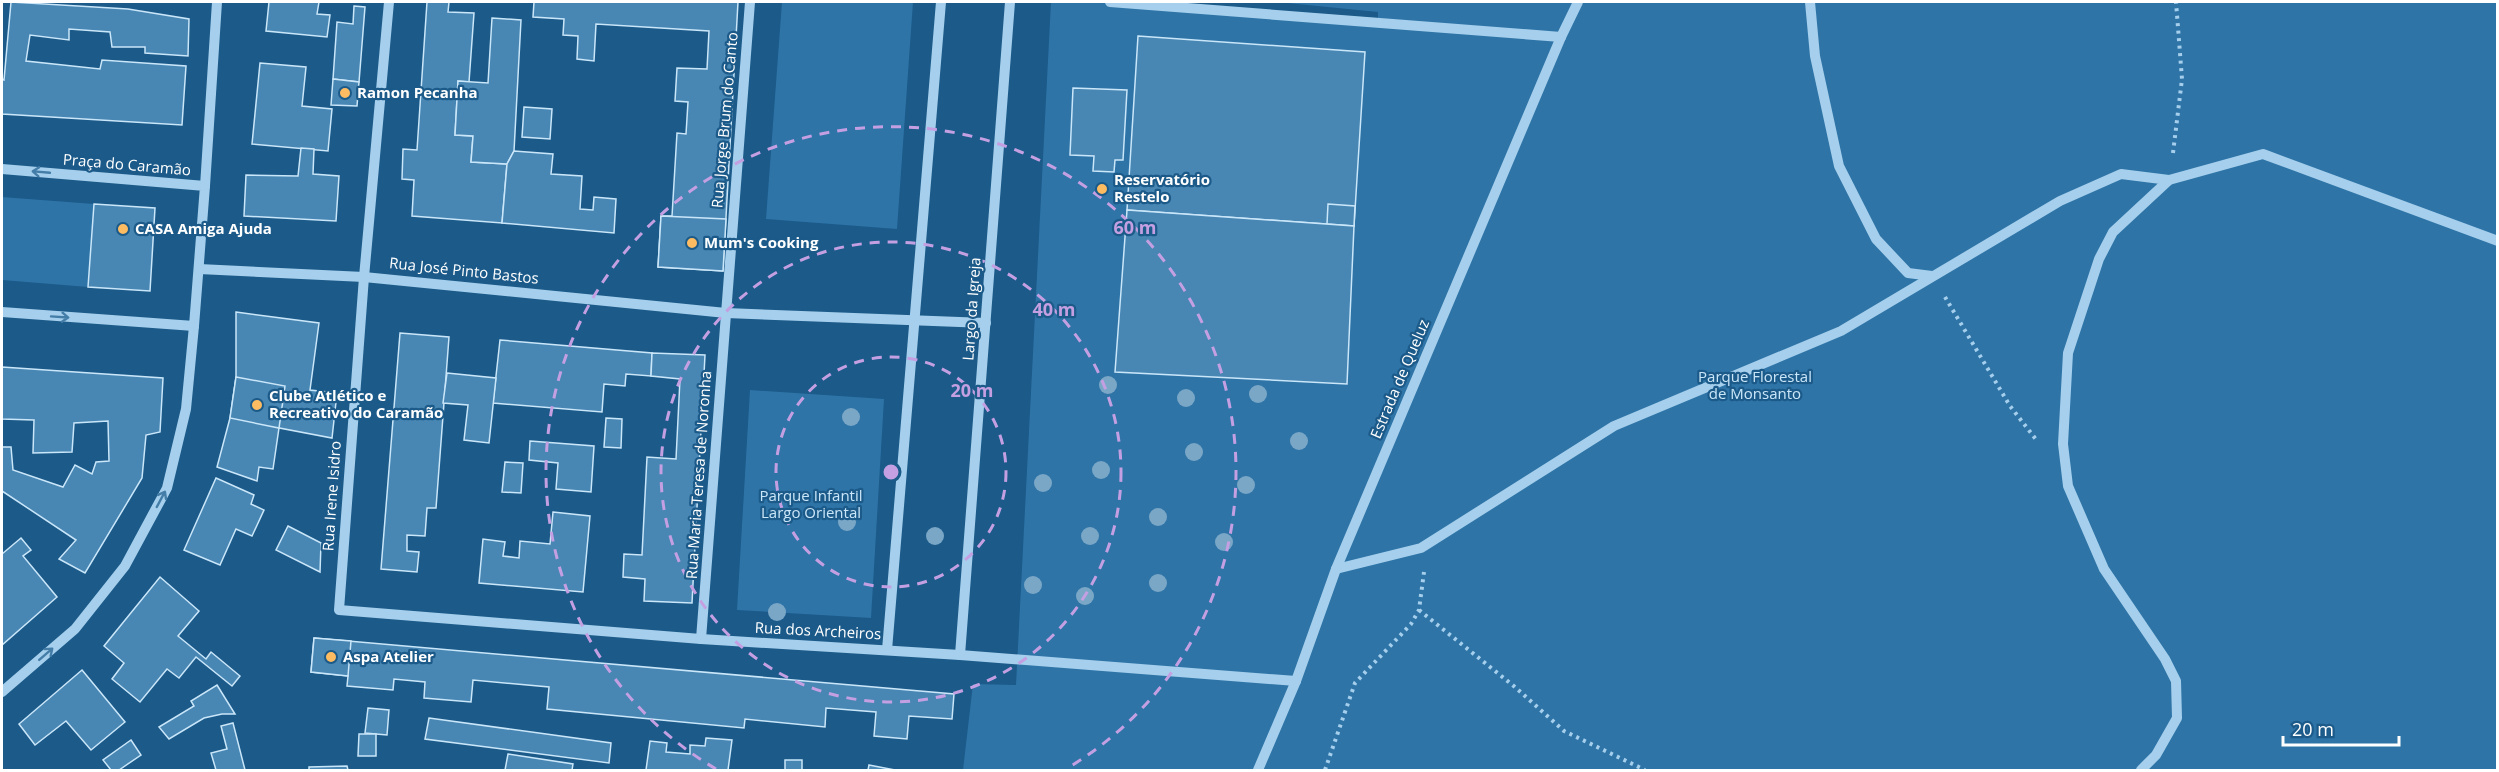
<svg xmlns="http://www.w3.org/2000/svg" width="2499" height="772" font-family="'Open Sans',sans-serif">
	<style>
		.green { fill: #2e74a7 }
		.building { fill: #4886b3; stroke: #cae6f9; stroke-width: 1.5 }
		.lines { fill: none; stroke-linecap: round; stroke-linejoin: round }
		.path { stroke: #a5cfec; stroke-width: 4; stroke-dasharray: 3 4.5; stroke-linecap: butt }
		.minor { stroke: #a5cfec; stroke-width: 10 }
		.tree { fill: #7ba7c7 }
		.oneway { stroke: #447da7 }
		.ring { fill: none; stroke: #c4a0e2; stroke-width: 3; stroke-dasharray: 10 8 }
		.poi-dot { fill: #febc62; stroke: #1b5a89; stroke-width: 2 }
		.labels { text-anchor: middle; stroke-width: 4.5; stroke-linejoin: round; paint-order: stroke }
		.poi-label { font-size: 15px; font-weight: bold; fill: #fff; stroke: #1b5a89; text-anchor: start }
		.street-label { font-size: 15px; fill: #fff; stroke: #1b5a89 }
		.park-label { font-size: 15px; fill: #cae6f9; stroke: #1b5a89 }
		.centre { fill: #c4a0e2; stroke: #1b5a89; stroke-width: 3 }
		.ring-label { font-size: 18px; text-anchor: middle; font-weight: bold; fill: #c4a0e2; stroke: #1b5a89; stroke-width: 4.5; stroke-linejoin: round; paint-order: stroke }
	</style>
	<rect width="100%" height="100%" fill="#1b5a89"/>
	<g class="green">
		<polygon points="782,2 913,2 897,229 766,219"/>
		<polygon points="1051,2 1147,2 1378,18 1378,12 1277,2 2497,2 2497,770 963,770 973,684 1016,685"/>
		<polygon points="2,197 94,204 88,287 2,280"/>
		<polygon points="750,390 884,399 871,618 737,610"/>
	</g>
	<g class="building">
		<polygon points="11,2 128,9 189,19 188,56 145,53 145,47 112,47 110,32 69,29 69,40 30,35 26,61 100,69 102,60 186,66 182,125 2,114 2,79 4,80"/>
		<polygon points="269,2 319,2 317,14 330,15 327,37 266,31"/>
		<polygon points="427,2 449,2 448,12 474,13 469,82 458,81 455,135 473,136 471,162 507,164 502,223 412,216 414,180 402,179 403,149 417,150"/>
		<polygon points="534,2 738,2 723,271 658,267 661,216 672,216 677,133 686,134 688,102 675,101 677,68 707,69 709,31 596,24 594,61 577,59 578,36 563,35 564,19 533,17"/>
		<polygon points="354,6 365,7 359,82 333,79 337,22 353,24"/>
		<polygon points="492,18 521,20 514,151 507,164 471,162 473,136 455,135 458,81 488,83"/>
		<polygon points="1138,36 1365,52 1354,226 1127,210"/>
		<polygon points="260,63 306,67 302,106 332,109 328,151 252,144"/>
		<polygon points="333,79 359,82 357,106 331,105"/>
		<polygon points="1073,88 1127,90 1123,160 1115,160 1114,172 1093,171 1094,156 1070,155"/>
		<polygon points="524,107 552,109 550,139 522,137"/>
		<polygon points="301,148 314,149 313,174 339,176 336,221 244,216 246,175 298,176"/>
		<polygon points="514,151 553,154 551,174 582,176 580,209 593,210 594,197 616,199 614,233 502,223 507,164"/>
		<polygon points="94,204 155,208 150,291 88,287"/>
		<polygon points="1328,204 1355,206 1354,226 1327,224"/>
		<polygon points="1127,210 1354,226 1347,384 1115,372"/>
		<polygon points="661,216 726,219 723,271 658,267"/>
		<polygon points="236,312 319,323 310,390 337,393 332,438 279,428 273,469 259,467 257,481 217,467 230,418 236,377"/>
		<polygon points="400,333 449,337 436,508 427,508 425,536 407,535 407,551 419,552 417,572 381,569"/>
		<polygon points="500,340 652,353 651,376 626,374 625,386 604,384 602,412 493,403"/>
		<polygon points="652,353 705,355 692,603 644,601 645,579 623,577 624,554 642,555 647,457 676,459 680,379 651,376"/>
		<polygon points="2,367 163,378 160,432 146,435 142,478 85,573 59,559 76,540 2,491 2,447 11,447 13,470 63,487 75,465 92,474 96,462 109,461 108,421 74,423 72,452 33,453 34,420 2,419"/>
		<polygon points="447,373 496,378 489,443 464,440 468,405 443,403"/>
		<polygon points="236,377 285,386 279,428 230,418"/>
		<polygon points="606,418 622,419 621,448 604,447"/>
		<polygon points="530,441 594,446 591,492 556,489 558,463 529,460"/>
		<polygon points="505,462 523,463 521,493 502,492"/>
		<polygon points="216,478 254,495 251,504 264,510 252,536 236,529 220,565 184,550"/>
		<polygon points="553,512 590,516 583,592 479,583 483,539 505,542 503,556 519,558 520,541 550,544"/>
		<polygon points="288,526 321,543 320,572 276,550"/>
		<polygon points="21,538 31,550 23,556 57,597 2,645 2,554"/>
		<polygon points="160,577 199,611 178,636 206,659 211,652 240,676 232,686 196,657 179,678 167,669 140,702 112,679 124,663 104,646"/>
		<polygon points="314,638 954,694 952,719 909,716 907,739 874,736 876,712 826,708 825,727 745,719 744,728 547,709 549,687 473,680 471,702 424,698 425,682 394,679 393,690 347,686 348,676 311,672"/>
		<polygon points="314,638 351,641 348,676 311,672"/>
		<polygon points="82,670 125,722 91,750 66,721 35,745 19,724"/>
		<polygon points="217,685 235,714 222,714 204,718 169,739 159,727 194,706 191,701"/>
		<polygon points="368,708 389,710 387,735 365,733"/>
		<polygon points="429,718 611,743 609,763 425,739"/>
		<polygon points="233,723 245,770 216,770 211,753 227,749 221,726"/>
		<polygon points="359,734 376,734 376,756 358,756"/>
		<polygon points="706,738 732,740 728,770 646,770 650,741 667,743 666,752 690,754 690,745 705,746"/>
		<polygon points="131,740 141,755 119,770 111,770 103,760"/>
		<polygon points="508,754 573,764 572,770 505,770"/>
		<rect x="785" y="760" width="17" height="10"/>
		<polygon points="869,765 895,770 868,770"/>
		<polygon points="347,766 348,770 309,770 309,767"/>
	</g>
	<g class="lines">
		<g class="path">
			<polyline points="2173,153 2182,79 2176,2"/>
			<polyline points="1945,297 2010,406 2038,442"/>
			<polyline points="1419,610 1515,687 1564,731 1645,770"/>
			<polyline points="1325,770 1355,683 1411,624 1419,610 1424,572"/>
		</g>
		<g class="minor">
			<polyline points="389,2 364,277 339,610 701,639 960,655 1296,681"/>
			<polyline points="1110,2 1561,37"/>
			<polyline points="1810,2 1815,56 1839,166 1876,239 1908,273 1932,276"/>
			<polyline points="2,169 205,186 194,326 2,312"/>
			<polyline points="205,186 217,2"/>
			<polyline points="199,269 364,277 726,313 986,323"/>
			<polyline points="1336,569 1421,548 1614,426 1841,331 2060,201 2121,174 2169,180"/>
			<polyline points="701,639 750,2"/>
			<polyline points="887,650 941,2"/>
			<polyline points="960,655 1010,2"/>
			<polyline points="2,692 75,629 125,566 167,488 186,409 194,326"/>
			<polyline points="1258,770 1296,681 1336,569 1561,37 1578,2"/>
			<polyline points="2141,770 2156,755 2177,718 2176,681 2165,659 2104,569 2068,486 2063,444 2068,353 2099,259 2113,232 2169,180 2263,154 2498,241"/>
		</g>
	</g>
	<g class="tree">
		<circle cx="1108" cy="385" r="9"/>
		<circle cx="1258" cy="394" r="9"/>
		<circle cx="1186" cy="398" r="9"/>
		<circle cx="851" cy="417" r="9"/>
		<circle cx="1299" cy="441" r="9"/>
		<circle cx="1194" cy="452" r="9"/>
		<circle cx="1101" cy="470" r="9"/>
		<circle cx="1043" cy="483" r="9"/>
		<circle cx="1246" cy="485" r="9"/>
		<circle cx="1158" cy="517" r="9"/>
		<circle cx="847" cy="522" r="9"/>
		<circle cx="935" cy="536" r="9"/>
		<circle cx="1090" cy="536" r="9"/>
		<circle cx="1224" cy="542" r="9"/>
		<circle cx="1158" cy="583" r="9"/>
		<circle cx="1033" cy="585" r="9"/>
		<circle cx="1085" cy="596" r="9"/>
		<circle cx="777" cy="612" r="9"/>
	</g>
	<defs><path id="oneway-shaft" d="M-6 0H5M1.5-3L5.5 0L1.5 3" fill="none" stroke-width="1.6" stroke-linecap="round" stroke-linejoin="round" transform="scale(1.5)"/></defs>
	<g class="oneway">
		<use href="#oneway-shaft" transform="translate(41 172) rotate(-175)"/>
		<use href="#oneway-shaft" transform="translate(60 317) rotate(4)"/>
		<use href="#oneway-shaft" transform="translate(161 499) rotate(-62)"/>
		<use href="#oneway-shaft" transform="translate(46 654) rotate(-41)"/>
	</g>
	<g class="ring">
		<circle cx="891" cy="472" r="115"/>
		<circle cx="891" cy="472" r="230"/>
		<path d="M716 769A345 345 0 1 1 1066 769"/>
	</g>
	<g class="poi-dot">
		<circle cx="345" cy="93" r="6"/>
		<circle cx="1102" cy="189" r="6"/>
		<circle cx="123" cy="229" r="6"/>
		<circle cx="692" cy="243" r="6"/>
		<circle cx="257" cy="405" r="6"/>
		<circle cx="331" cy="657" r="6"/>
	</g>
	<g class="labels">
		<g class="poi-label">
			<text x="357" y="98">Ramon Pecanha</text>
			<text x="1114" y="185">Reservatório<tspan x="1114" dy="17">Restelo</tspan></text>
			<text x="135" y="234">CASA Amiga Ajuda</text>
			<text x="704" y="248">Mum's Cooking</text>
			<text x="269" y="401">Clube Atlético e<tspan x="269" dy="17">Recreativo do Caramão</tspan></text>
			<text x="343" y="662">Aspa Atelier</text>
		</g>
		<g class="street-label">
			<text transform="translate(725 120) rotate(-85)" y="5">Rua Jorge Brum do Canto</text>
			<text transform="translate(127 165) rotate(5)" y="5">Praça do Caramão</text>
			<text transform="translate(464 271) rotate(6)" y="5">Rua José Pinto Bastos</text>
			<text transform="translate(972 309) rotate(-86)" y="5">Largo da Igreja</text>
			<text transform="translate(1400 379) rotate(-67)" y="5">Estrada de Queluz</text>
			<text transform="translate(699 475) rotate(-86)" y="5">Rua Maria Teresa de Noronha</text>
			<text transform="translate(332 496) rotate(-86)" y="5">Rua Irene Isidro</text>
			<text transform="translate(818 631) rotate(3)" y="5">Rua dos Archeiros</text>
		</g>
		<g class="park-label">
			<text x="1755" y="382">Parque Florestal<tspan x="1755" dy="17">de Monsanto</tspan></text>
			<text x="811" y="501">Parque Infantil<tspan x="811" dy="17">Largo Oriental</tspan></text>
		</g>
	</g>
	<circle cx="891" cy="472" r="9" class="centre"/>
	<g class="ring-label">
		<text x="1135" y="234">60 m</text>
		<text x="1054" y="316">40 m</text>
		<text x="972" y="397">20 m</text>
	</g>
	<rect width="2499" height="772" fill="none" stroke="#ffffff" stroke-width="6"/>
	<path d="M2283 736v9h116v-9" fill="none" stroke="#ffffff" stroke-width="3"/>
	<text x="2292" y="736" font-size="18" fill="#ffffff" stroke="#1b5a89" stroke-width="4.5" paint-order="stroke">20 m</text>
</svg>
